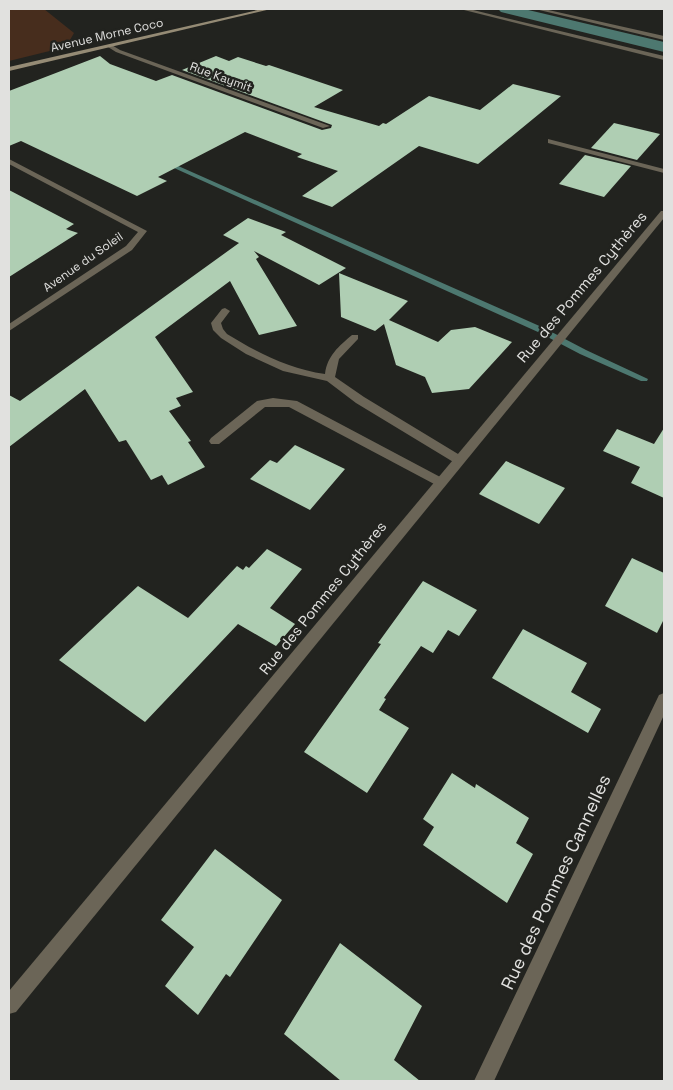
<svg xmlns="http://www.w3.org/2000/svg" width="673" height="1090" font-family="'Space Grotesk',sans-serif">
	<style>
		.green { fill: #472d1d }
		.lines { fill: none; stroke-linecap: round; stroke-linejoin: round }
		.stream { fill: #4d7870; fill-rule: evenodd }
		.canal { fill: #4d7870; fill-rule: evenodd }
		.building { fill: #afceb3 }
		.lane { fill: #6b6557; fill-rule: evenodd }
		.street { fill: #6b6557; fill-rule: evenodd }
		.secondary { fill: #958b75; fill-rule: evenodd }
		.labels { text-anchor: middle; stroke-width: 5; stroke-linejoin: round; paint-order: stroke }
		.far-street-label { font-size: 12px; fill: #e1e1df; stroke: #22231f }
		.street-label { font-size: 15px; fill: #e1e1df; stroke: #22231f }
		.near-street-label { font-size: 18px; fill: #e1e1df; stroke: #22231f }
	</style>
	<rect width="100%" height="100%" fill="#22231f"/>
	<polygon class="green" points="9,9 44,9 74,33 66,47 9,61"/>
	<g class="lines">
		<polygon class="stream" points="163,161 167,161 544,328 586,350 648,379 647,381 641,381 580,354 538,332 163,163"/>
		<polygon class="canal" points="498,9 524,9 664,42 664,52 501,12"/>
	</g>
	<g class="building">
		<polygon points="100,56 110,64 156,81 172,75 322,130 331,128 332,125 182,70 216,56 229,61 238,57 266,66 269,65 343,90 314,107 379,126 383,123 386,124 429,96 480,110 513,84 561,96 478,164 419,146 332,207 302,196 338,171 297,157 302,154 245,132 158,177 167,181 137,196 21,141 9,146 9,91"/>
		<polygon points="614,123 660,134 637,160 591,148"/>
		<polygon points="585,155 631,166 604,197 559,184"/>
		<polygon points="9,190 74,224 66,229 78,233 9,277"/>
		<polygon points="248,218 286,232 281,235 346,268 319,285 254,251 259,257 256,259 297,326 259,335 230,281 155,337 193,392 176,398 181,406 169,411 191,441 188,442 205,467 168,485 162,475 151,480 126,440 119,442 85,389 9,447 9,395 20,401 239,243 223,235"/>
		<polygon points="339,273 408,301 389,320 438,342 451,330 475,327 512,342 469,389 432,393 425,377 396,365 384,324 375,331 341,317"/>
		<polygon points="664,428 664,498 631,483 640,467 603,451 617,429 654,444"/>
		<polygon points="295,445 345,469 310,510 250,479 270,460 277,463"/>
		<polygon points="506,461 565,488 539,524 479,494"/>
		<polygon points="267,549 302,569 270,608 295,624 276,646 238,624 145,722 59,660 138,586 188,618 237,566 243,570 246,566 249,568"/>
		<polygon points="632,558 664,573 664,619 657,633 605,606"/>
		<polygon points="423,581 477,610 459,636 448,630 433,653 421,646 384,698 386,699 379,710 409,728 367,793 304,752 381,644 378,643"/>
		<polygon points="523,629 587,663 571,692 601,709 588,733 492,678"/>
		<polygon points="452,773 475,788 476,784 529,818 516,843 533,854 507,903 423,845 434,827 423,819"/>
		<polygon points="215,849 282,900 230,977 226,974 198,1015 165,986 194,947 161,920"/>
		<polygon points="340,943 422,1006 394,1060 420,1081 341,1081 284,1034"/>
	</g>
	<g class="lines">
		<g class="lane">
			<polygon points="548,139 664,169 664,173 548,143"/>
			<path d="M225,308L230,311L221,323L223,329L227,334C258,353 289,369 325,374C327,356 339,346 352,335H358V339L339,359L335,377L364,397L463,457L465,460L463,463H455L356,403L327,381L283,371L246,354L221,338L213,330L211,323L222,309Z"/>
			<polygon points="273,398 297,401 444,479 446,482 444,485 436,485 289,407 265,407 219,444 211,444 209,441 211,438 257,401"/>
		</g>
		<g class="street">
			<polygon points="460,9 469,9 664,56 664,60"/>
			<polygon points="535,9 544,9 664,36 664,40"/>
			<polygon points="110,44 120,50 330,126 323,128 116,52 108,47"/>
			<polygon points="9,159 147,231 132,250 9,331 9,324 126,246 138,232 9,164"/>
			<polygon points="661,211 664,211 664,218 16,1012 9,1014 9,991"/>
			<polygon points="664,693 664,715 494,1081 474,1081 659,695"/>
		</g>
		<polygon class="secondary" points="262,9 271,9 9,71 9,67"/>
	</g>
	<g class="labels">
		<g class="far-street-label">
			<text transform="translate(107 35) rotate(-13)" y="4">Avenue Morne Coco</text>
			<text transform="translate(221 77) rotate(20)" y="4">Rue Kaymit</text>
			<text transform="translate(83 262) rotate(-35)" y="4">Avenue du Soleil</text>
		</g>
		<g class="street-label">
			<text transform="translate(582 287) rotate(-50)" y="5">Rue des Pommes Cythères</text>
			<text transform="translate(323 598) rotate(-51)" y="5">Rue des Pommes Cythères</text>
		</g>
		<g class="near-street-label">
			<text transform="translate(556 882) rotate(-65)" y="6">Rue des Pommes Cannelles</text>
		</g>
	</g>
	<rect width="673" height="1090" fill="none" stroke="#e1e1df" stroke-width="20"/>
</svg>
